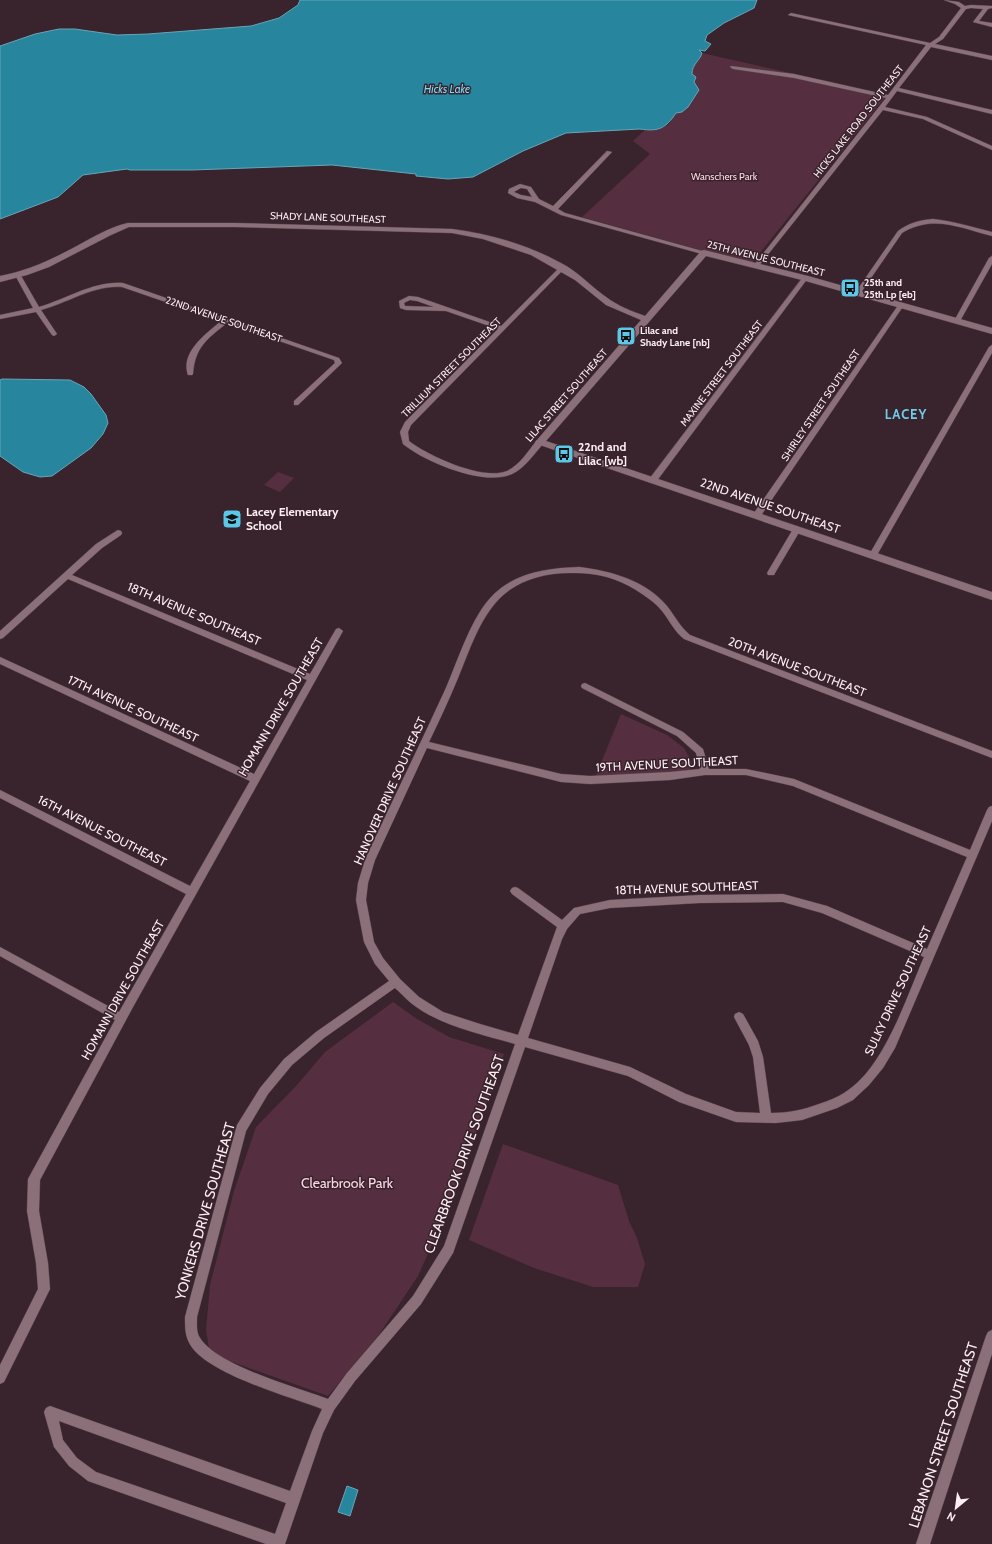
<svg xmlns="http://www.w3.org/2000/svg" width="992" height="1544" font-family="Cabin,sans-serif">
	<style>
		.green { fill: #552f3f }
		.water { fill: #27869e; stroke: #67a5b8 }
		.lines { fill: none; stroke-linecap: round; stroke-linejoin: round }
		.minor-casing { stroke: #55424a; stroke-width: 1 }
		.tertiary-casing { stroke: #55424a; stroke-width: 1 }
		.minor { fill: #8b707a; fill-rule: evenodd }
		.tertiary { fill: #8b707a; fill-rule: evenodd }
		.labels { text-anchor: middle; stroke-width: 3; stroke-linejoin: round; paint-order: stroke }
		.far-street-label { font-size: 10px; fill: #fdeef3; stroke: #39232c }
		.far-park-label { font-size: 10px; fill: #fed6e5; stroke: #39232c }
		.far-poi-label { font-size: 10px; font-weight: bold; fill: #fdeef3; stroke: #39232c; text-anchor: start }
		.far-water-label { font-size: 11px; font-style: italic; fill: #7cdbf6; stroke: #39232c }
		.poi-label { font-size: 12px; font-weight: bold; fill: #fdeef3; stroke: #39232c; text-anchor: start }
		.street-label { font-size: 12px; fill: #fdeef3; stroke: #39232c }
		.far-district-label { font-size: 13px; font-weight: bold; letter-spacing: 1px; fill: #6cceea; stroke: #39232c }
		.near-street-label { font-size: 14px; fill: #fdeef3; stroke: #39232c }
		.near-park-label { font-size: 14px; fill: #fed6e5; stroke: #39232c }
	</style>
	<rect width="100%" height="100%" fill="#39232c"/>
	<g class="green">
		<path d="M702,53L887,95L751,264L582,217L650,154L633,141L645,130C652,131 663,129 669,124L694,82L692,69L700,59Z"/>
		<polygon points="278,472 294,478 280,492 264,485"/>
		<polygon points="621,714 667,735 684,748 692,762 690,771 668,774 596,775"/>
		<polygon points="393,1002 417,1019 449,1037 504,1054 456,1191 418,1276 378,1336 328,1396 224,1359 209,1348 206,1330 210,1285 234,1191 256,1127 297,1085 325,1052"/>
		<polygon points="503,1144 618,1185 629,1221 637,1238 645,1264 638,1287 593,1287 534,1268 469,1240"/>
	</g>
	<g class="water">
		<path d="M300,0H757L754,8L724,23L707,35L705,41L711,44L705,51L699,50L702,53C700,61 692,64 692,74L696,77L694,82L699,90L688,107L682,112L676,113C666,128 659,132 640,129L566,133L523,151L473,177L448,179L416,176V174L332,165L192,170H130L127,169L83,175L58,197L0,219V46L35,34L59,29H75L117,35L148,34L251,26L279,18L298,5Z"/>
		<polygon points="2,379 70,380 84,387 91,394 106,415 108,423 103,434 91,448 52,476 40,477 23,472 0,456 0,380"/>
		<polygon points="347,1486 358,1490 350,1516 338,1512"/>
	</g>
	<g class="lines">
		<defs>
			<g id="minor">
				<polygon points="944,0 959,2 965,6 971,5 992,6 992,8 988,9 979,21 992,23 992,27 973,22 983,9 971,8 966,9 943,39 935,44 992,56 992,60 931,47 899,88 992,110 992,114 897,91 885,107 927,117 992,146 992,150 923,119 883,110 758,267 754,267 754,265 886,98 794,78 733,69 730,67 731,66 794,74 888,95 926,45 788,15 791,13 930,43 939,37 961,8 955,4"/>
				<path d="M607,151L612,152L558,209L565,213L706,252V254H702L561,215L535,202L517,198L508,193L509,189L520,184L531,187L539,199L553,206ZM521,188L527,189L532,197L521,195L514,192Z"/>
				<path d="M933,219C953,221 972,227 992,232V236C960,228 933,214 902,233L860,294H856L855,293L898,231C909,223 919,220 933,219Z"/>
				<polygon points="992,256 992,264 960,321 957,323 955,322 954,321 989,258"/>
				<path d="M560,267L565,268L411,425L408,432L409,441C428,456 483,481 507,471C520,465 528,451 537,440H543V444C534,454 525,468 512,474C485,487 425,462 403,444L400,432L405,422L498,329L446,311L406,310L400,308L399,301L409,296L418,297L501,326ZM410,300L417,301L434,307L405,306L404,303Z"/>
				<path d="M16,274H20L39,307C67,299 93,281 123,283L339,358L342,363L298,405H294V401L335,363L334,360L227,323C207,339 195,347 193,374L192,375H188C180,352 206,334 221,321L122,287C93,285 68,303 41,310L57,334L54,336L52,335L36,312L0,319V315L33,308L15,275Z"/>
				<polygon points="803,277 808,278 656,482 650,482 650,478"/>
				<polygon points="901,303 904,305 760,517 754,517 754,513 899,304"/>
				<polygon points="992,345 992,353 877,555 876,557 870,557 869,555 989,347"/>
				<polygon points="797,526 801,529 775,573 774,575 768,575 767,573 793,529"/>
				<polygon points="118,530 121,531 122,533 121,535 102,548 72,575 310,674 336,629 339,628 343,631 133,1007 40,1180 39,1211 48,1263 50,1289 4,1382 0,1384 0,1365 38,1289 36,1263 27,1211 28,1179 115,1020 0,956 0,947 119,1012 186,894 0,798 0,790 190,886 250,781 0,664 0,657 254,774 307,680 68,579 3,638 0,639 0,631 96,544"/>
				<path d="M579,567C611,571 645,580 667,606C675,616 680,627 690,635L992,751V758L684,639C674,631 670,621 662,611C655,602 645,596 636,590C616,577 593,572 569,573C545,573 518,580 500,598C479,619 469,652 458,678C449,700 439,721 429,742L561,774L590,776L670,772L700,769L696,753L677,736L582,688L581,686L582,684L585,683L683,732L703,749L709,769H746L794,779L970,850L987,810L989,807L992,806V821L895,1048L883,1068L869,1085L853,1100L837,1108L802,1120L776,1123L736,1122L679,1102L628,1076L525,1047L453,1253L421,1304L355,1381L334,1410L323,1433L285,1544H266L88,1481L69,1466L54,1447L44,1412L46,1408L50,1406L290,1491L312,1431L322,1409C290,1397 209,1374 191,1346C185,1337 185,1328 185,1317L237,1125L260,1088L284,1059L316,1032L389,981L375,964L364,942L356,900L358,883L365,860C391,803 419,747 445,690C458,661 471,616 494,594C517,572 549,568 579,567ZM427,748L561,782L590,784L670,780L705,775H746L793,786L967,857L927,949L827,906L783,894L700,895L610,900L574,908L562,920L518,888L515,887L512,888L510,891L512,894L557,927L518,1035L480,1024L443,1012L419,997L400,979L383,958L374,942L366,900L368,883L375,860ZM783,902L822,913L924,957C906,998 884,1069 844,1093C836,1098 828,1101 819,1104C803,1110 788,1113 771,1113L763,1057L758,1041L743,1014L739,1012L735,1014L734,1017L749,1045L753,1057L760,1113L736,1112L686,1094L630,1067L528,1038L562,939L567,929L580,914L610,908L700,903ZM395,988C401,993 406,999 411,1003C440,1026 481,1034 515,1044L444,1246L413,1296L347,1373L328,1399C296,1387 218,1366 200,1338C196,1332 197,1324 197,1317L246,1131L268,1094L292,1065L324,1038ZM59,1421L286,1503L275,1534L96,1472L77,1458L63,1440Z"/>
				<polygon points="992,1330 992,1354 930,1544 916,1544 986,1336 988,1332"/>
			</g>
			<path id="tertiary" d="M128,223H235L452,229C492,234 532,246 568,267C582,276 593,288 606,297C618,306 631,311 645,316L701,251L704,250L808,276L992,328V334L802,280L706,256L546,441L992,592V600L537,444L535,442L537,440L641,320L606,305L575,280L531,255L483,239L452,233L235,227H129L111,235L49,267L27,275L0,282V276C27,271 51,260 75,247C92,238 109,227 128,223Z"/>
		</defs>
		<use href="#minor" class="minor-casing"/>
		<use href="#tertiary" class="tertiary-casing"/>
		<use href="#minor" class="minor"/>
		<use href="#tertiary" class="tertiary"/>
	</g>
	<defs>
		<symbol id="bus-square" viewBox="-11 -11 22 22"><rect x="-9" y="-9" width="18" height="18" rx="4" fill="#5ac8e6" stroke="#39232c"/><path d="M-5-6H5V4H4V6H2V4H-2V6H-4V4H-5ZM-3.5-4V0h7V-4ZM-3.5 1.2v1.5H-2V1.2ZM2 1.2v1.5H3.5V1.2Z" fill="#111"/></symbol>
		<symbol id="school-square" viewBox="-11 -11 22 22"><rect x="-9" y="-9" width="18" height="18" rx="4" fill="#5ac8e6" stroke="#39232c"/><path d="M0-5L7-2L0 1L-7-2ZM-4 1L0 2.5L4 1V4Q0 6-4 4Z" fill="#111"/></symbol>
	</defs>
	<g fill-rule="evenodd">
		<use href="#bus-square" x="839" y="277" width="22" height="22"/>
		<use href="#bus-square" x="615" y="325" width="22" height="22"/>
		<use href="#bus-square" x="553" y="443" width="22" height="22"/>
		<use href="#school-square" x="221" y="508" width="22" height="22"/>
	</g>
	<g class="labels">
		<g class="far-street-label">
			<text transform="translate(858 121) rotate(-52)" y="4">HICKS LAKE ROAD SOUTHEAST</text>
			<text transform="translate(328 217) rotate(2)" y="4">SHADY LANE SOUTHEAST</text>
			<text transform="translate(766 258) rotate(14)" y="4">25TH AVENUE SOUTHEAST</text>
			<text transform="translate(224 319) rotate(19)" y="4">22ND AVENUE SOUTHEAST</text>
			<text transform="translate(451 367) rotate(-45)" y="4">TRILLIUM STREET SOUTHEAST</text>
			<text transform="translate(721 373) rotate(-53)" y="4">MAXINE STREET SOUTHEAST</text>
			<text transform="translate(566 395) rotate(-49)" y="4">LILAC STREET SOUTHEAST</text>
			<text transform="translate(820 405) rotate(-56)" y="4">SHIRLEY STREET SOUTHEAST</text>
		</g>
		<g class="far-park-label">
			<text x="724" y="180">Wanschers Park</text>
		</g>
		<g class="far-poi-label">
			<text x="864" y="286">25th and<tspan x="864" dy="12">25th Lp [eb]</tspan></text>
			<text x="640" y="334">Lilac and<tspan x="640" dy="12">Shady Lane [nb]</tspan></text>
		</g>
		<g class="far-water-label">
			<text x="447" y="93">Hicks Lake</text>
		</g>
		<g class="poi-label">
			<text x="578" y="451">22nd and<tspan x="578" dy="14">Lilac [wb]</tspan></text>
			<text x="246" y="516">Lacey Elementary<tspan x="246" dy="14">School</tspan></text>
		</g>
		<g class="street-label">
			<text transform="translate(770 506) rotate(19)" y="4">22ND AVENUE SOUTHEAST</text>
			<text transform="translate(194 614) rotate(23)" y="4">18TH AVENUE SOUTHEAST</text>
			<text transform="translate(797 667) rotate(21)" y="4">20TH AVENUE SOUTHEAST</text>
			<text transform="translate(281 707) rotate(-60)" y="4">HOMANN DRIVE SOUTHEAST</text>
			<text transform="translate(133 709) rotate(25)" y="4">17TH AVENUE SOUTHEAST</text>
			<text transform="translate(667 764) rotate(-3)" y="4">19TH AVENUE SOUTHEAST</text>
			<text transform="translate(390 791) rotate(-66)" y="4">HANOVER DRIVE SOUTHEAST</text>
			<text transform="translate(102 831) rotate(27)" y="4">16TH AVENUE SOUTHEAST</text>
			<text transform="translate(687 888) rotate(-2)" y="4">18TH AVENUE SOUTHEAST</text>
			<text transform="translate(123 990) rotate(-61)" y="4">HOMANN DRIVE SOUTHEAST</text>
			<text transform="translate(898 991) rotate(-65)" y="4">SULKY DRIVE SOUTHEAST</text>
		</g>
		<g class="far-district-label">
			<text x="906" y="419">LACEY</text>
		</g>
		<g class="near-street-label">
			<text transform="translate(464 1154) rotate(-70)" y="5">CLEARBROOK DRIVE SOUTHEAST</text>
			<text transform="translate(205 1211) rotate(-74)" y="5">YONKERS DRIVE SOUTHEAST</text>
			<text transform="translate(943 1435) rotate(-72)" y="5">LEBANON STREET SOUTHEAST</text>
		</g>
		<g class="near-park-label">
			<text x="347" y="1188">Clearbrook Park</text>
		</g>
	</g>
	<g transform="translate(956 1508) rotate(209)" stroke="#39232c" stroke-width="3" paint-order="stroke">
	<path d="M0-3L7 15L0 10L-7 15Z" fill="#fdeef3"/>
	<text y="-6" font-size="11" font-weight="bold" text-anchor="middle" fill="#fdeef3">N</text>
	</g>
</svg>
